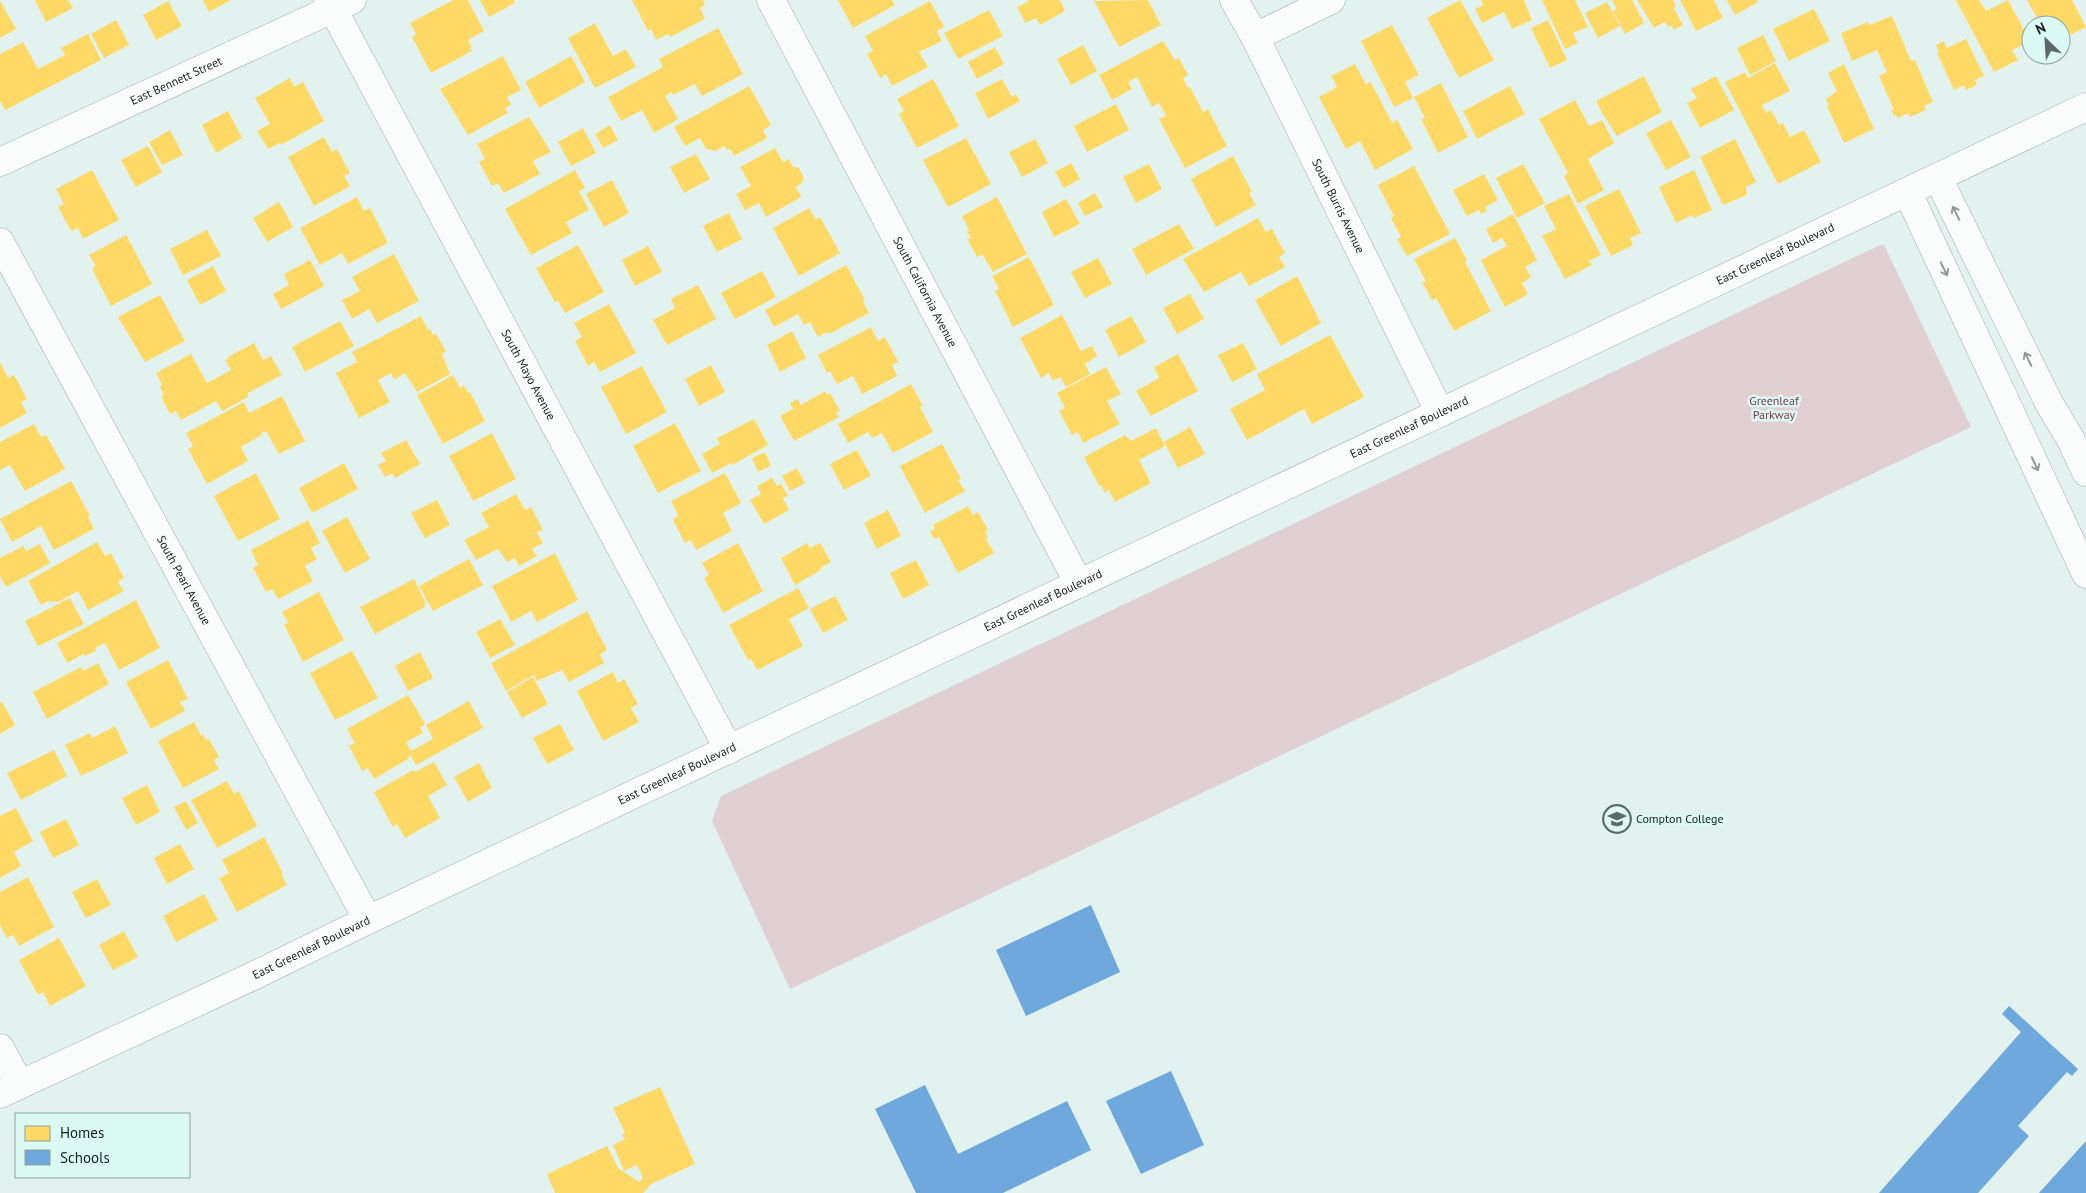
<svg xmlns="http://www.w3.org/2000/svg" width="2086" height="1193" font-family="'PT Sans',sans-serif">
	<style>
		.green { fill: #e1d0d3 }
		.homes { fill: #ffd966 }
		.schools { fill: #6fa8dc }
		.lines { fill: none; stroke-linecap: round; stroke-linejoin: round }
		.minor-casing { stroke: #9faca9; stroke-width: 29 }
		.minor { stroke: #fbfdfd; stroke-width: 28 }
		.oneway { stroke: #939a98 }
		.labels { text-anchor: middle; stroke-width: 5; stroke-linejoin: round; paint-order: stroke }
		.street-label { font-size: 12px; fill: #14201d; stroke: #dbfaf3 }
		.park-label { font-size: 12px; fill: #7d394b; stroke: #dbfaf3 }
		.poi-label { font-size: 12px; fill: #14201d; stroke: #dbfaf3; text-anchor: start }
	</style>
	<rect width="100%" height="100%" fill="#e2f3ef"/>
	<polygon class="green" points="1880,245 1884,245 1971,427 790,989 712,821 721,796"/>
	<g class="homes">
		<polygon points="35,0 68,0 73,8 46,22"/>
		<polygon points="203,0 231,0 209,12"/>
		<polygon points="453,0 468,0 484,31 468,40 472,47 470,48 472,51 431,73 412,37 416,34 410,23"/>
		<polygon points="480,0 514,0 515,3 489,17"/>
		<polygon points="632,0 703,0 705,5 700,8 705,19 670,37 668,34 656,40 651,29 648,31"/>
		<polygon points="838,0 892,0 895,5 853,28"/>
		<polygon points="1027,0 1060,0 1065,11 1040,25 1036,18 1025,23 1017,7 1028,2"/>
		<polygon points="1148,0 1161,25 1119,47 1094,1"/>
		<polygon points="1460,0 1494,60 1459,78 1427,18"/>
		<polygon points="1481,0 1524,0 1532,20 1512,29 1504,12 1482,23 1475,9 1483,5"/>
		<polygon points="1542,0 1575,0 1588,27 1573,33 1578,43 1565,49"/>
		<polygon points="1612,0 1632,0 1644,23 1625,34 1613,11 1617,9"/>
		<polygon points="1637,0 1673,0 1676,6 1674,8 1683,25 1674,30 1671,25 1668,27 1665,22 1654,28"/>
		<polygon points="1680,0 1714,0 1723,18 1696,31"/>
		<polygon points="1727,0 1757,0 1758,2 1735,15"/>
		<polygon points="1956,0 1979,0 1986,11 2008,0 2030,41 2012,50 2018,60 1994,72"/>
		<polygon points="2027,0 2072,0 2086,27 2066,37 2064,33 2061,35 2061,25 2041,25"/>
		<polygon points="0,1 16,29 0,38"/>
		<polygon points="168,1 182,26 156,40 143,15"/>
		<polygon points="930,1 944,27 937,31 942,41 919,52 928,67 892,86 886,74 880,78 867,54 873,51 865,36"/>
		<polygon points="1607,2 1620,26 1598,38 1585,13"/>
		<polygon points="1814,9 1830,41 1789,61 1773,29"/>
		<polygon points="989,10 1003,36 958,59 944,33"/>
		<polygon points="1892,16 1911,61 1915,60 1933,102 1924,106 1926,110 1910,117 1908,113 1898,118 1896,115 1894,116 1891,110 1894,110 1879,76 1887,72 1877,50 1852,61 1841,33 1868,22 1869,25"/>
		<polygon points="116,20 129,45 104,58 91,34"/>
		<polygon points="1548,20 1567,60 1550,68 1531,28"/>
		<polygon points="595,23 613,56 626,49 636,67 595,88 568,38"/>
		<polygon points="1392,25 1419,75 1405,82 1413,98 1394,107 1361,41"/>
		<polygon points="718,28 743,74 702,96 695,84 673,95 672,92 665,96 678,119 654,133 642,110 621,121 608,97 663,67 659,59"/>
		<polygon points="88,34 101,60 5,110 0,101 0,54 23,42 38,69 65,55 61,48"/>
		<polygon points="1763,35 1776,61 1750,75 1737,48"/>
		<polygon points="1966,39 1984,76 1975,80 1977,85 1966,90 1964,85 1954,90 1937,53 1939,52 1936,45 1944,41 1947,48"/>
		<polygon points="1163,41 1175,60 1179,58 1188,75 1183,78 1188,88 1190,87 1203,112 1208,109 1227,146 1185,168 1159,119 1166,116 1159,103 1152,107 1137,77 1128,82 1132,89 1112,100 1099,75"/>
		<polygon points="1083,45 1097,71 1071,85 1057,59"/>
		<polygon points="995,47 1004,64 977,79 968,62"/>
		<polygon points="503,56 521,90 507,97 511,105 505,108 508,113 468,135 440,89"/>
		<polygon points="571,56 585,82 539,108 525,82"/>
		<polygon points="1775,63 1790,91 1762,105 1766,113 1771,110 1779,125 1783,123 1790,137 1804,130 1821,162 1778,184 1725,82 1745,72 1748,78"/>
		<polygon points="1355,64 1366,84 1371,82 1392,123 1397,120 1413,149 1375,170 1360,141 1346,149 1319,97 1337,87 1331,76"/>
		<polygon points="1844,64 1874,129 1844,143 1827,106 1829,105 1826,99 1837,91 1828,73"/>
		<polygon points="1644,76 1662,112 1617,136 1602,113 1596,101"/>
		<polygon points="1716,76 1734,110 1700,128 1687,103 1697,98 1691,89"/>
		<polygon points="290,78 294,87 303,82 324,121 281,145 280,143 268,149 257,131 270,124 255,98"/>
		<polygon points="933,79 959,126 917,148 899,114 904,111 897,99"/>
		<polygon points="1002,79 1012,97 1016,94 1020,101 988,119 975,93"/>
		<polygon points="1441,83 1468,137 1438,153 1421,119 1425,118 1414,97"/>
		<polygon points="749,86 771,125 763,130 767,138 734,156 730,149 727,150 725,146 715,151 706,149 700,138 685,146 674,127"/>
		<polygon points="1510,86 1525,114 1477,139 1463,111"/>
		<polygon points="1575,100 1589,126 1602,120 1614,143 1588,159 1604,190 1578,204 1564,176 1568,173 1539,119"/>
		<polygon points="1116,104 1129,130 1087,152 1074,126"/>
		<polygon points="228,111 242,138 216,153 202,125"/>
		<polygon points="529,117 551,152 533,161 540,174 504,193 498,183 492,186 479,162 485,159 477,144"/>
		<polygon points="1671,120 1691,157 1666,170 1646,133"/>
		<polygon points="610,125 618,140 603,148 595,134"/>
		<polygon points="583,128 596,153 571,166 558,142"/>
		<polygon points="170,130 183,155 162,165 149,142"/>
		<polygon points="324,137 332,152 337,149 350,173 344,176 350,186 314,206 288,157"/>
		<polygon points="966,138 991,184 948,207 923,160"/>
		<polygon points="1035,139 1048,163 1022,177 1009,152"/>
		<polygon points="1735,139 1756,182 1746,187 1747,195 1723,205 1700,157"/>
		<polygon points="148,146 162,172 136,187 121,160"/>
		<polygon points="775,148 783,162 789,159 793,167 798,167 804,178 802,183 796,187 801,197 766,217 759,203 745,210 736,194 751,186 740,167"/>
		<polygon points="696,154 710,179 684,193 670,167"/>
		<polygon points="1233,156 1252,192 1249,193 1256,205 1216,227 1191,179"/>
		<polygon points="1071,163 1080,179 1064,188 1055,172"/>
		<polygon points="1149,164 1162,189 1136,203 1123,177"/>
		<polygon points="1523,164 1545,203 1517,218 1496,178"/>
		<polygon points="1414,166 1450,234 1407,256 1397,239 1401,237 1391,218 1394,216 1378,185"/>
		<polygon points="92,170 119,220 83,239 78,228 71,231 58,207 64,204 56,189"/>
		<polygon points="575,170 585,188 579,191 589,210 566,222 572,233 531,255 505,209"/>
		<polygon points="1694,170 1712,210 1694,218 1692,215 1676,223 1659,187"/>
		<polygon points="1484,174 1498,200 1485,207 1487,211 1481,214 1479,210 1467,216 1453,190"/>
		<polygon points="612,180 629,213 604,227 586,194"/>
		<polygon points="1619,189 1641,233 1630,238 1633,245 1611,256 1585,206"/>
		<polygon points="1095,193 1103,207 1085,216 1078,203"/>
		<polygon points="1569,194 1601,255 1589,261 1592,265 1565,279 1542,236 1556,229 1544,206"/>
		<polygon points="357,197 364,211 370,208 388,243 348,264 342,253 320,265 300,228"/>
		<polygon points="997,197 1027,254 993,272 982,254 977,257 967,239 971,238 967,231 969,230 962,216"/>
		<polygon points="1066,199 1080,224 1054,237 1042,212"/>
		<polygon points="279,202 293,227 267,242 253,218"/>
		<polygon points="809,208 816,220 820,217 840,253 799,276 773,228"/>
		<polygon points="729,213 742,239 717,252 703,226"/>
		<polygon points="1513,214 1537,260 1525,267 1531,277 1522,283 1528,294 1505,307 1481,260 1507,246 1502,238 1493,243 1486,229"/>
		<polygon points="1258,218 1266,232 1272,229 1285,253 1279,257 1285,267 1249,286 1241,272 1204,292 1183,259"/>
		<polygon points="1179,224 1194,249 1146,275 1132,249"/>
		<polygon points="207,230 221,256 183,275 170,249"/>
		<polygon points="126,235 152,284 111,306 96,277 92,268 96,266 89,255"/>
		<polygon points="1455,238 1467,260 1465,262 1491,311 1454,331 1436,298 1432,300 1422,282 1426,281 1414,259"/>
		<polygon points="578,245 604,292 565,313 558,301 555,302 536,268"/>
		<polygon points="648,246 662,272 635,286 622,260"/>
		<polygon points="394,254 419,301 377,323 369,309 352,319 342,300 360,291 352,277"/>
		<polygon points="1029,257 1054,305 1013,327 995,291 999,289 992,276"/>
		<polygon points="1098,258 1112,284 1085,298 1071,272"/>
		<polygon points="310,260 324,286 281,309 273,294 289,285 284,274"/>
		<polygon points="846,265 865,300 863,302 869,313 829,334 827,332 818,337 810,322 804,325 798,314 774,327 765,310"/>
		<polygon points="213,266 226,291 200,305 187,280"/>
		<polygon points="762,271 776,297 735,319 721,293"/>
		<polygon points="1297,276 1321,323 1281,346 1255,300"/>
		<polygon points="698,285 716,319 667,345 653,320 675,308 671,299"/>
		<polygon points="1190,294 1204,319 1177,334 1163,308"/>
		<polygon points="160,295 185,341 145,362 118,317"/>
		<polygon points="609,304 636,353 600,372 594,362 588,366 575,341 582,337 574,323"/>
		<polygon points="1062,315 1081,351 1092,346 1097,356 1085,364 1090,374 1066,387 1060,377 1053,381 1049,373 1041,378 1020,338"/>
		<polygon points="421,316 428,330 430,329 433,335 436,334 446,351 442,354 450,374 417,392 405,373 394,380 391,373 378,380 390,402 359,418 336,373 357,362 352,352"/>
		<polygon points="1131,316 1146,342 1119,357 1105,330"/>
		<polygon points="340,321 354,346 305,372 292,347"/>
		<polygon points="871,327 878,341 885,337 898,362 892,365 897,376 862,394 853,376 837,384 830,371 827,373 818,355"/>
		<polygon points="792,331 806,358 780,372 767,345"/>
		<polygon points="1330,335 1364,397 1312,424 1304,409 1247,440 1230,409 1265,390 1257,374"/>
		<polygon points="254,343 263,360 271,356 282,375 248,393 248,397 222,411 216,401 181,420 176,411 170,414 161,396 164,395 160,387 162,385 156,373 191,354 207,383 231,370 225,360 229,358 228,357"/>
		<polygon points="1243,343 1257,369 1232,382 1218,355"/>
		<polygon points="1178,354 1198,391 1151,416 1136,391 1159,378 1154,367"/>
		<polygon points="0,362 8,378 14,375 27,399 21,402 27,413 0,428"/>
		<polygon points="711,365 725,392 699,406 685,379"/>
		<polygon points="642,366 667,412 626,434 601,387"/>
		<polygon points="1106,367 1121,394 1107,401 1120,424 1083,443 1078,432 1072,435 1059,411 1065,408 1057,393"/>
		<polygon points="453,375 460,388 464,385 468,393 470,392 485,421 443,444 417,395"/>
		<polygon points="911,384 923,406 920,407 933,432 893,453 882,433 872,438 868,432 848,443 838,424"/>
		<polygon points="825,391 827,395 830,393 840,411 836,412 839,417 794,441 780,416 793,409 790,403 798,399 801,405"/>
		<polygon points="282,396 305,441 279,454 266,431 261,433 262,435 241,447 248,461 207,484 188,449 193,446 186,433 244,402 249,413"/>
		<polygon points="754,419 768,445 732,465 731,463 712,473 702,454 720,444 717,438"/>
		<polygon points="675,423 701,471 658,493 633,446"/>
		<polygon points="34,424 41,437 46,435 65,469 25,491 10,465 0,470 0,442"/>
		<polygon points="1190,427 1205,454 1178,468 1164,442"/>
		<polygon points="1156,428 1165,446 1139,460 1151,483 1115,502 1109,490 1105,493 1101,485 1099,486 1084,457 1125,435 1131,441"/>
		<polygon points="492,433 516,479 473,501 449,456"/>
		<polygon points="406,440 420,464 395,478 392,473 385,477 378,465 386,461 381,453"/>
		<polygon points="942,444 961,479 958,480 965,491 925,513 900,466"/>
		<polygon points="857,450 871,476 844,490 830,464"/>
		<polygon points="765,452 771,466 758,472 752,458"/>
		<polygon points="344,463 358,489 312,513 299,488"/>
		<polygon points="797,468 805,483 790,491 782,476"/>
		<polygon points="256,473 280,519 238,541 214,496"/>
		<polygon points="725,473 741,503 723,513 732,531 696,550 691,540 685,543 673,520 678,515 671,501"/>
		<polygon points="772,478 777,486 781,484 788,496 783,498 789,510 764,524 750,500 761,494 757,486"/>
		<polygon points="71,481 90,516 88,517 94,529 54,550 41,526 12,542 0,519"/>
		<polygon points="516,494 525,510 531,507 543,530 537,532 543,543 532,549 537,556 519,566 515,558 507,562 498,549 476,560 464,540 489,527 481,513"/>
		<polygon points="437,500 450,525 425,538 411,513"/>
		<polygon points="968,506 973,515 978,512 988,530 985,531 988,538 986,539 994,553 958,573 939,537 934,539 930,531 935,529 933,525"/>
		<polygon points="888,510 901,536 877,549 864,523"/>
		<polygon points="347,517 370,559 345,573 322,531"/>
		<polygon points="308,520 320,543 311,548 317,559 305,566 313,581 278,599 272,589 266,592 253,568 258,565 251,550"/>
		<polygon points="97,542 105,556 111,553 124,578 118,582 124,591 88,610 78,591 58,602 48,601 41,605 28,581"/>
		<polygon points="738,543 763,591 723,613 704,578 709,575 702,563"/>
		<polygon points="807,543 810,548 820,543 831,562 820,568 821,570 795,585 781,558"/>
		<polygon points="40,544 50,563 6,587 0,576 0,558 23,546 26,551"/>
		<polygon points="555,553 578,600 537,622 531,611 511,622 492,586"/>
		<polygon points="469,559 483,585 433,611 419,586"/>
		<polygon points="916,560 929,585 903,599 890,573"/>
		<polygon points="414,579 426,604 424,605 425,607 375,634 360,607"/>
		<polygon points="798,588 809,608 789,619 803,646 757,670 751,659 748,660 729,625"/>
		<polygon points="319,592 344,640 303,662 284,625 288,623 282,612"/>
		<polygon points="835,596 848,620 823,633 810,609"/>
		<polygon points="70,598 84,624 38,646 25,621"/>
		<polygon points="136,600 160,648 119,670 105,643 95,648 96,651 85,656 84,654 67,663 57,643"/>
		<polygon points="587,611 607,650 600,655 604,663 569,682 562,670 537,681 534,675 506,691 491,663"/>
		<polygon points="500,619 515,645 490,658 476,632"/>
		<polygon points="352,651 378,698 335,720 310,673"/>
		<polygon points="420,652 433,678 408,691 395,666"/>
		<polygon points="168,660 188,699 180,702 185,711 151,729 126,682"/>
		<polygon points="98,663 109,684 47,719 33,692 81,667 83,671"/>
		<polygon points="613,672 618,683 624,679 638,704 631,708 639,722 603,741 577,691"/>
		<polygon points="533,677 548,704 522,718 507,692"/>
		<polygon points="408,695 425,724 420,727 423,733 406,742 411,751 433,739 426,725 469,701 483,728 416,765 410,755 408,759 374,779 368,768 362,771 349,746 355,743 347,729"/>
		<polygon points="2,702 15,725 0,734 0,703"/>
		<polygon points="194,722 201,736 203,734 206,740 209,739 219,757 214,760 219,769 183,788 158,741"/>
		<polygon points="560,724 574,750 547,764 533,738"/>
		<polygon points="115,726 128,753 81,776 65,745 90,733 92,738"/>
		<polygon points="54,750 67,776 21,800 7,773"/>
		<polygon points="434,762 447,785 428,796 440,818 405,838 397,824 393,827 374,792 413,770 415,772"/>
		<polygon points="479,763 492,788 468,802 454,777"/>
		<polygon points="227,781 234,794 239,791 257,826 217,848 191,800"/>
		<polygon points="147,785 160,812 136,825 122,798"/>
		<polygon points="186,801 198,823 186,830 174,807"/>
		<polygon points="16,808 33,841 14,852 21,866 0,878 0,816"/>
		<polygon points="66,819 79,845 53,858 40,832"/>
		<polygon points="264,837 283,873 281,874 287,885 237,912 219,878 229,873 222,860"/>
		<polygon points="180,844 194,869 167,884 154,858"/>
		<polygon points="28,877 54,927 19,946 13,935 7,938 0,926 0,892"/>
		<polygon points="97,879 111,905 86,918 72,892"/>
		<polygon points="204,894 218,920 176,942 163,916"/>
		<polygon points="124,931 138,957 113,970 99,945"/>
		<polygon points="59,938 86,986 50,1006 43,992 38,995 19,960"/>
		<polygon points="660,1087 695,1164 651,1184 643,1193 555,1193 547,1174 607,1146 618,1168 639,1182 643,1178 637,1165 624,1171 613,1145 625,1139 622,1135 625,1133 613,1108"/>
	</g>
	<g class="schools">
		<polygon points="1091,905 1120,972 1026,1016 996,950"/>
		<polygon points="2009,1006 2078,1069 2072,1076 2067,1072 2018,1126 2029,1136 1978,1193 1879,1193 2021,1032 2002,1014"/>
		<polygon points="1171,1071 1204,1145 1141,1174 1106,1101"/>
		<polygon points="925,1085 958,1154 1067,1101 1091,1150 1003,1193 916,1193 875,1109"/>
		<polygon points="2086,1141 2086,1193 2039,1193"/>
	</g>
	<g class="lines">
		<defs>
			<g id="minor">
				<path id="s1" d="M328,0L729,750"/>
				<path id="s2" d="M771,0L1079,584"/>
				<path id="s3" d="M1234,0L1255,37L1440,413"/>
				<polyline points="1255,37 1331,0"/>
				<path id="s4" d="M0,162L352,0"/>
				<polyline points="1938,178 2049,403 2071,440 2086,472"/>
				<polyline points="1908,193 2086,574"/>
				<path id="s5" d="M0,242L368,920"/>
				<polyline points="0,1048 20,1085"/>
				<path id="s6" d="M0,1094L251,977L368,920L2086,107"/>
			</g>
		</defs>
		<use href="#minor" class="minor-casing"/>
		<use href="#minor" class="minor"/>
	</g>
	<defs><path id="oneway-shaft" d="M-6 0H5M1.5-3L5.5 0L1.5 3" fill="none" stroke-width="1.6" stroke-linecap="round" stroke-linejoin="round" transform="scale(1.25)"/></defs>
	<g class="oneway">
		<use href="#oneway-shaft" transform="translate(1956 213) rotate(-116)"/>
		<use href="#oneway-shaft" transform="translate(1944 269) rotate(65)"/>
		<use href="#oneway-shaft" transform="translate(2028 359) rotate(-116)"/>
		<use href="#oneway-shaft" transform="translate(2035 464) rotate(65)"/>
	</g>
	<defs>
		<symbol id="university-ring" viewBox="-11 -11 22 22"><circle r="9.5" fill="#dbfaf3" stroke="#5c6a66" stroke-width="1.5"/><path d="M0-5L7-2L0 1L-7-2ZM-4 1L0 2.5L4 1V4Q0 6-4 4Z" fill="#5c6a66"/></symbol>
	</defs>
	<g fill-rule="evenodd">
		<use href="#university-ring" x="1601" y="803" width="32" height="32"/>
	</g>
	<g class="labels">
		<g class="street-label">
			<text dy="4" stroke="none"><textPath href="#s4" startOffset="194">East Bennett Street</textPath></text>
			<text dy="4" stroke="none"><textPath href="#s3" startOffset="231">South Burris Avenue</textPath></text>
			<text dy="4" stroke="none"><textPath href="#s6" startOffset="1964">East Greenleaf Boulevard</textPath></text>
			<text dy="4" stroke="none"><textPath href="#s2" startOffset="330">South California Avenue</textPath></text>
			<text dy="4" stroke="none"><textPath href="#s1" startOffset="425">South Mayo Avenue</textPath></text>
			<text dy="4" stroke="none"><textPath href="#s6" startOffset="1559">East Greenleaf Boulevard</textPath></text>
			<text dy="4" stroke="none"><textPath href="#s5" startOffset="385">South Pearl Avenue</textPath></text>
			<text dy="4" stroke="none"><textPath href="#s6" startOffset="1154">East Greenleaf Boulevard</textPath></text>
			<text dy="4" stroke="none"><textPath href="#s6" startOffset="749">East Greenleaf Boulevard</textPath></text>
			<text dy="4" stroke="none"><textPath href="#s6" startOffset="344">East Greenleaf Boulevard</textPath></text>
		</g>
		<g class="park-label">
			<text x="1774" y="405">Greenleaf<tspan x="1774" dy="14">Parkway</tspan></text>
		</g>
		<g class="poi-label">
			<text x="1636" y="823">Compton College</text>
		</g>
	</g>
	<rect x="15" y="1113" width="175" height="65" fill="#dbfaf3" stroke="#8ba39d"/>
	<rect x="25" y="1126" width="25" height="15" fill="#ffd966" stroke="#8ba39d"/>
	<text x="60" y="1138" font-size="15" fill="#14201d">Homes</text>
	<rect x="25" y="1150" width="25" height="15" fill="#6fa8dc" stroke="#8ba39d"/>
	<text x="60" y="1163" font-size="15" fill="#14201d">Schools</text>
	<g transform="translate(2046 40) rotate(335)"><circle r="24" fill="#dbfaf3" stroke="#8ba39d"/>
	<path d="M0-4L9 19L0 12L-9 19Z" fill="#5c6a66"/>
	<text y="-8" font-size="14" font-weight="bold" text-anchor="middle" fill="#14201d">N</text>
	</g>
</svg>
